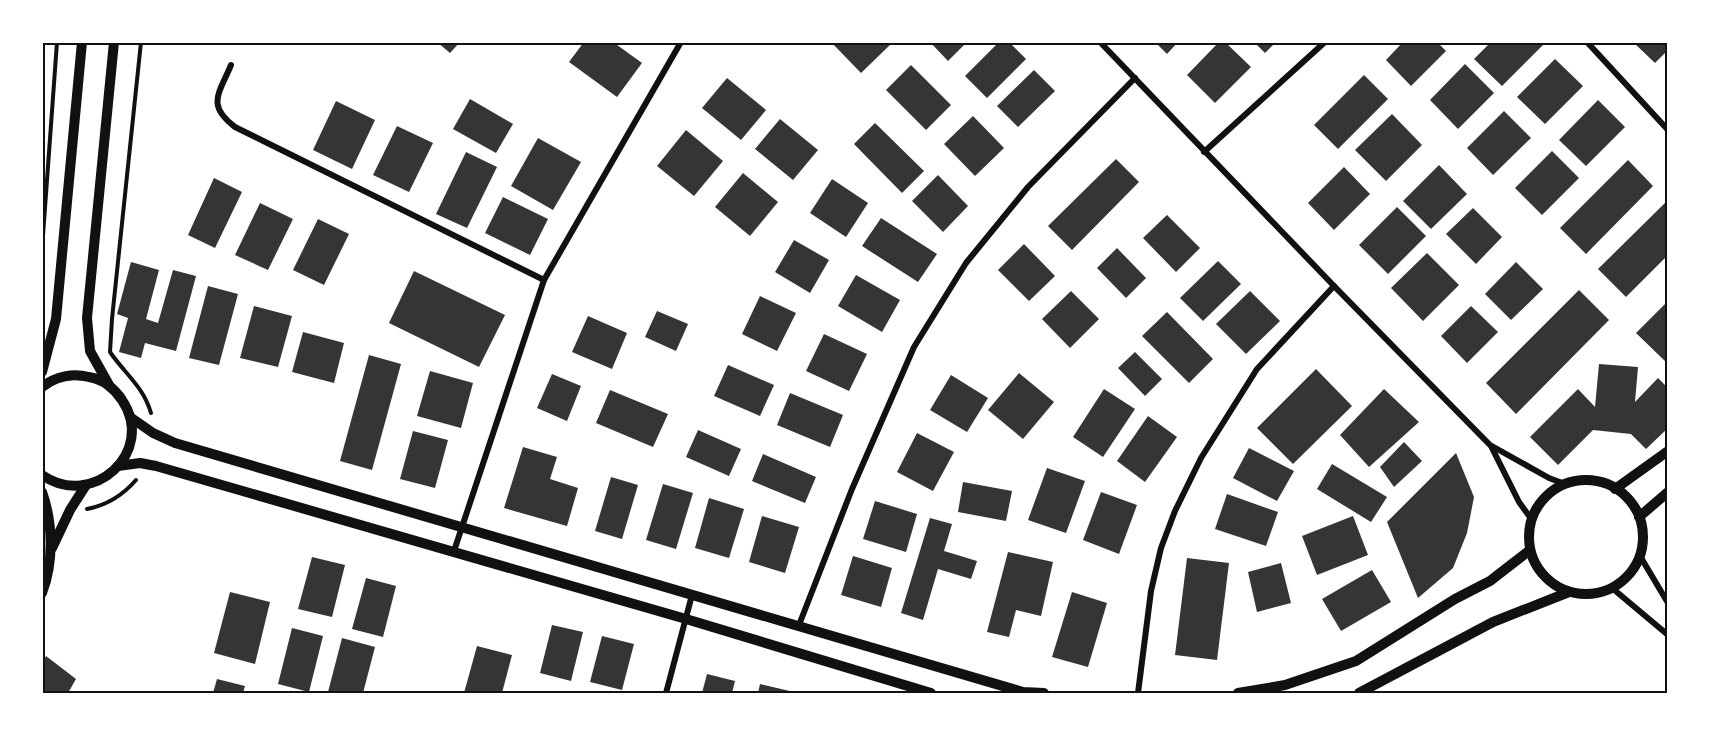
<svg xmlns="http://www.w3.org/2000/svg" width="1710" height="735" font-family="Spectral,serif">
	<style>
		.building { fill: #353535 }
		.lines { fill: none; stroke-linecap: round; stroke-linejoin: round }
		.path { stroke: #111; stroke-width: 4 }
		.minor { stroke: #111; stroke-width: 6 }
		.tertiary { stroke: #111; stroke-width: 10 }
		.neatline { fill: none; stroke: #111; stroke-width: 2 }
	</style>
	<rect width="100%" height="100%" fill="#fff"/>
	<g class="building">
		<polygon points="437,42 460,42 450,53"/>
		<polygon points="584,42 613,42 642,63 617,97 569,62"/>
		<polygon points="831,42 890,42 891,44 861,73"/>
		<polygon points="930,42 967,42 948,61"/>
		<polygon points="999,42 1009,42 1026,59 987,98 965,76"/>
		<polygon points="1155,42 1178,42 1167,54"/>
		<polygon points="1219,42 1225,42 1251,67 1215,103 1187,75"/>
		<polygon points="1254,42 1276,42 1265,53"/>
		<polygon points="1403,42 1437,42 1446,51 1411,86 1386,60"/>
		<polygon points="1491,42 1540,42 1543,45 1502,86 1474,59"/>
		<polygon points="1633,42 1668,42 1668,50 1655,63"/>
		<polygon points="1555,59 1583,86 1545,124 1517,97"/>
		<polygon points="1465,64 1494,93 1458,129 1430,100"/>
		<polygon points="911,65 951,105 926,130 886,90"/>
		<polygon points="1034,70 1055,91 1018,127 997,106"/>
		<polygon points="1364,75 1388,99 1338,149 1314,125"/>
		<polygon points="727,78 766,110 741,140 702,108"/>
		<polygon points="470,99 513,124 496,153 453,129"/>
		<polygon points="1598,100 1625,127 1586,166 1559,140"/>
		<polygon points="336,101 375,120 352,169 313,150"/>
		<polygon points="1504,111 1531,138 1493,175 1467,148"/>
		<polygon points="1392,114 1422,145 1386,181 1355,150"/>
		<polygon points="973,116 1004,148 975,176 944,144"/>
		<polygon points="780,119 818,150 793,180 755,149"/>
		<polygon points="875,123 924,171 902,193 854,144"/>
		<polygon points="397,126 433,143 409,192 373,175"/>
		<polygon points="686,130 723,161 694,196 657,166"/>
		<polygon points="538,138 581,162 553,210 511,186"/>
		<polygon points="1552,151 1579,178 1542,215 1515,188"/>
		<polygon points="466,152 497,167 467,228 436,214"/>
		<polygon points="1116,159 1139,182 1072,250 1048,226"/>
		<polygon points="1628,160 1653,186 1586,254 1560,228"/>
		<polygon points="1439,165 1467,194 1431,229 1403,201"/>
		<polygon points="1344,167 1370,194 1334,230 1308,203"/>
		<polygon points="743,173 778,202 750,236 715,207"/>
		<polygon points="938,175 968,206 943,232 912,201"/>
		<polygon points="214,178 242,192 215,248 188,235"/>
		<polygon points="832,179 868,203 846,237 810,213"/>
		<polygon points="503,197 548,219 530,255 485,233"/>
		<polygon points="1668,200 1668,255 1626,297 1598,269"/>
		<polygon points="260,203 293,219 268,270 235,255"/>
		<polygon points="1397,207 1426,236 1388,274 1359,245"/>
		<polygon points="1473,208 1502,237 1476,264 1446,234"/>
		<polygon points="1167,215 1200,248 1176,272 1143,238"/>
		<polygon points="881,218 937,254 918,282 862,246"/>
		<polygon points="318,219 349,234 324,285 293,270"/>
		<polygon points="794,240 829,260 810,293 775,272"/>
		<polygon points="1024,244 1055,276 1029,301 998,270"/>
		<polygon points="1117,248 1146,278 1126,298 1097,268"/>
		<polygon points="1427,253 1459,285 1423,321 1391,288"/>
		<polygon points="1218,261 1241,284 1203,321 1180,298"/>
		<polygon points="131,262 159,270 146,319 158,323 173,270 196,276 176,351 145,343 141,358 119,352 128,318 117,314"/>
		<polygon points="1516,262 1543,289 1511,320 1485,294"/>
		<polygon points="414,271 505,315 479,367 389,323"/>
		<polygon points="856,275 900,300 882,332 838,306"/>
		<polygon points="208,286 238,294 219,365 189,358"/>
		<polygon points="1579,290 1609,320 1516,414 1486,383"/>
		<polygon points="1071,291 1099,319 1070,348 1042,319"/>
		<polygon points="1250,291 1280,321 1246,354 1216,324"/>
		<polygon points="760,296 796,313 777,351 742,334"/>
		<polygon points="1668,301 1668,364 1636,333"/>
		<polygon points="254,306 292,316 278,367 240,358"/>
		<polygon points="1471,306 1498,332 1467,363 1441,336"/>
		<polygon points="657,311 688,324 676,351 645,337"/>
		<polygon points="1167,312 1213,359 1189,383 1142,336"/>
		<polygon points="588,316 627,333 612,369 572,352"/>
		<polygon points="303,332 344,343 334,383 292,372"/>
		<polygon points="824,334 867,354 849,391 806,371"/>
		<polygon points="1135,352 1162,379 1145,396 1118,368"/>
		<polygon points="369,355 401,364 372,470 340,461"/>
		<polygon points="1599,364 1638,367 1635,402 1658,378 1668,388 1668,428 1646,449 1631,434 1593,430 1558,465 1530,437 1578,389 1595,407"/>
		<polygon points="728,365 774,385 760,416 714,396"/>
		<polygon points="1316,369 1352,406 1293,464 1257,428"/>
		<polygon points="430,371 473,383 461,428 417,416"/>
		<polygon points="1019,373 1054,402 1023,439 988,410"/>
		<polygon points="552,374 581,386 567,421 537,408"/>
		<polygon points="951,375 988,398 967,432 930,410"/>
		<polygon points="1104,389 1135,409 1103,457 1073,437"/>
		<polygon points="1384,389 1419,422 1369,467 1340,435"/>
		<polygon points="610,390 668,414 653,447 596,423"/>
		<polygon points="790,393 843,415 830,447 777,425"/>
		<polygon points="1148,416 1177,437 1145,482 1117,461"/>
		<polygon points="698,430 741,449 729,476 686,457"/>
		<polygon points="413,431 448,440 435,488 400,479"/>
		<polygon points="917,433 954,452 933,491 897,472"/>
		<polygon points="1404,442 1422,461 1394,487 1380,467"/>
		<polygon points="523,447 557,457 550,479 578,488 567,526 504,508"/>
		<polygon points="1249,448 1294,471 1277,501 1233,478"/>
		<polygon points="1456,453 1474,497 1467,533 1453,568 1418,598 1387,522"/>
		<polygon points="763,454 816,477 805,503 752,481"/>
		<polygon points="1332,464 1387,497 1371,522 1317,489"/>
		<polygon points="1047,468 1085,481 1066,533 1028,520"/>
		<polygon points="611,477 638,485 622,539 595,531"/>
		<polygon points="963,482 1012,491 1006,521 958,512"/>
		<polygon points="663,484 693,493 676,549 646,540"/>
		<polygon points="1101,492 1137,505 1119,554 1083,540"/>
		<polygon points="1227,494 1278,512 1266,546 1215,529"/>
		<polygon points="709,498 744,509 729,558 695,548"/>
		<polygon points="875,501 917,514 906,552 863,539"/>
		<polygon points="762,516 799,527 785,573 749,562"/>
		<polygon points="1353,516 1368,555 1317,575 1302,536"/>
		<polygon points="930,518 952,524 944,551 977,561 971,579 938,569 923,620 901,613"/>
		<polygon points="1008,552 1053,562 1041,616 1016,610 1009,637 987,632"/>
		<polygon points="853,556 892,568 881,607 841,595"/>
		<polygon points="312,557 345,565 332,617 298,609"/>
		<polygon points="1187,558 1229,563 1217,660 1175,655"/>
		<polygon points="1281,563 1291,603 1257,612 1248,572"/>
		<polygon points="1372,570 1391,602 1341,631 1322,599"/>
		<polygon points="366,578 396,586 383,637 352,629"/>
		<polygon points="230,592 270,602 255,664 214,653"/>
		<polygon points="1072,592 1107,603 1088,667 1052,657"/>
		<polygon points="552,625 583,632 571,681 540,673"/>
		<polygon points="292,628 323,636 309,692 278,684"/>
		<polygon points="602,636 634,644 622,690 590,682"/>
		<polygon points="342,638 375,647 363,693 328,692"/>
		<polygon points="477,646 512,655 502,693 464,693"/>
		<polygon points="46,656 76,679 68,693 42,693 42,663"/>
		<polygon points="707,674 735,681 732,693 702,693"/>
		<polygon points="217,679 245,686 243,693 213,693"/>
		<polygon points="760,684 794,692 793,693 758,693"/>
	</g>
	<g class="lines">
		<g class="path">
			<path d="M141,42L112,319L110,352C125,374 143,386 151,413"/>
			<polyline points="42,249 57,42"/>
			<path d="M87,509C108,505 123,495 136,480"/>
		</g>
		<g class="minor">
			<polyline points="1100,42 1334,286 1490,445 1549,478 1565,484"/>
			<polyline points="1587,42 1668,130"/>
			<path d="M231,65C219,94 206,105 235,127L544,280"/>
			<polyline points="1204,152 1325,42"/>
			<polyline points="1491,446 1519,502 1532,520"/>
			<polyline points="454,551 544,280 681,42"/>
			<polyline points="1640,556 1668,603"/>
			<polyline points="1612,588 1668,635"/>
			<polyline points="799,625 852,489 914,347 966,263 1028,187 1135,78"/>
			<polyline points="666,693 692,595"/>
			<polyline points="1138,693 1151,591 1161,548 1175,511 1201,458 1257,369 1334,286"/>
		</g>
		<g class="tertiary">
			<polyline points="42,372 56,319 82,42"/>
			<polyline points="109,385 90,351 87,318 114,42"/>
			<path d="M42,387C56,376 73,373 89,377C103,379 115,389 122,400C157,452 92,510 42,475"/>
			<polyline points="130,417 153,433 175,443 1023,692 1044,693"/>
			<polyline points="118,466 140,463 156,466 686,619 931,693"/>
			<circle cx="1586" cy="537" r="57"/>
			<polyline points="1615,489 1668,451"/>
			<path d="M42,492C53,523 54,562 42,593"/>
			<polyline points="1639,517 1668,492"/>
			<polyline points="52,548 70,510 86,485"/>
			<polyline points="1238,693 1285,685 1356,661 1455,599 1490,581 1530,550"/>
			<polyline points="1359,693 1493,622 1569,592"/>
		</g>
	</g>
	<rect width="1710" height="735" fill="none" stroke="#ffffff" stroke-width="87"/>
	<rect x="44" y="44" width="1622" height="648" class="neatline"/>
</svg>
